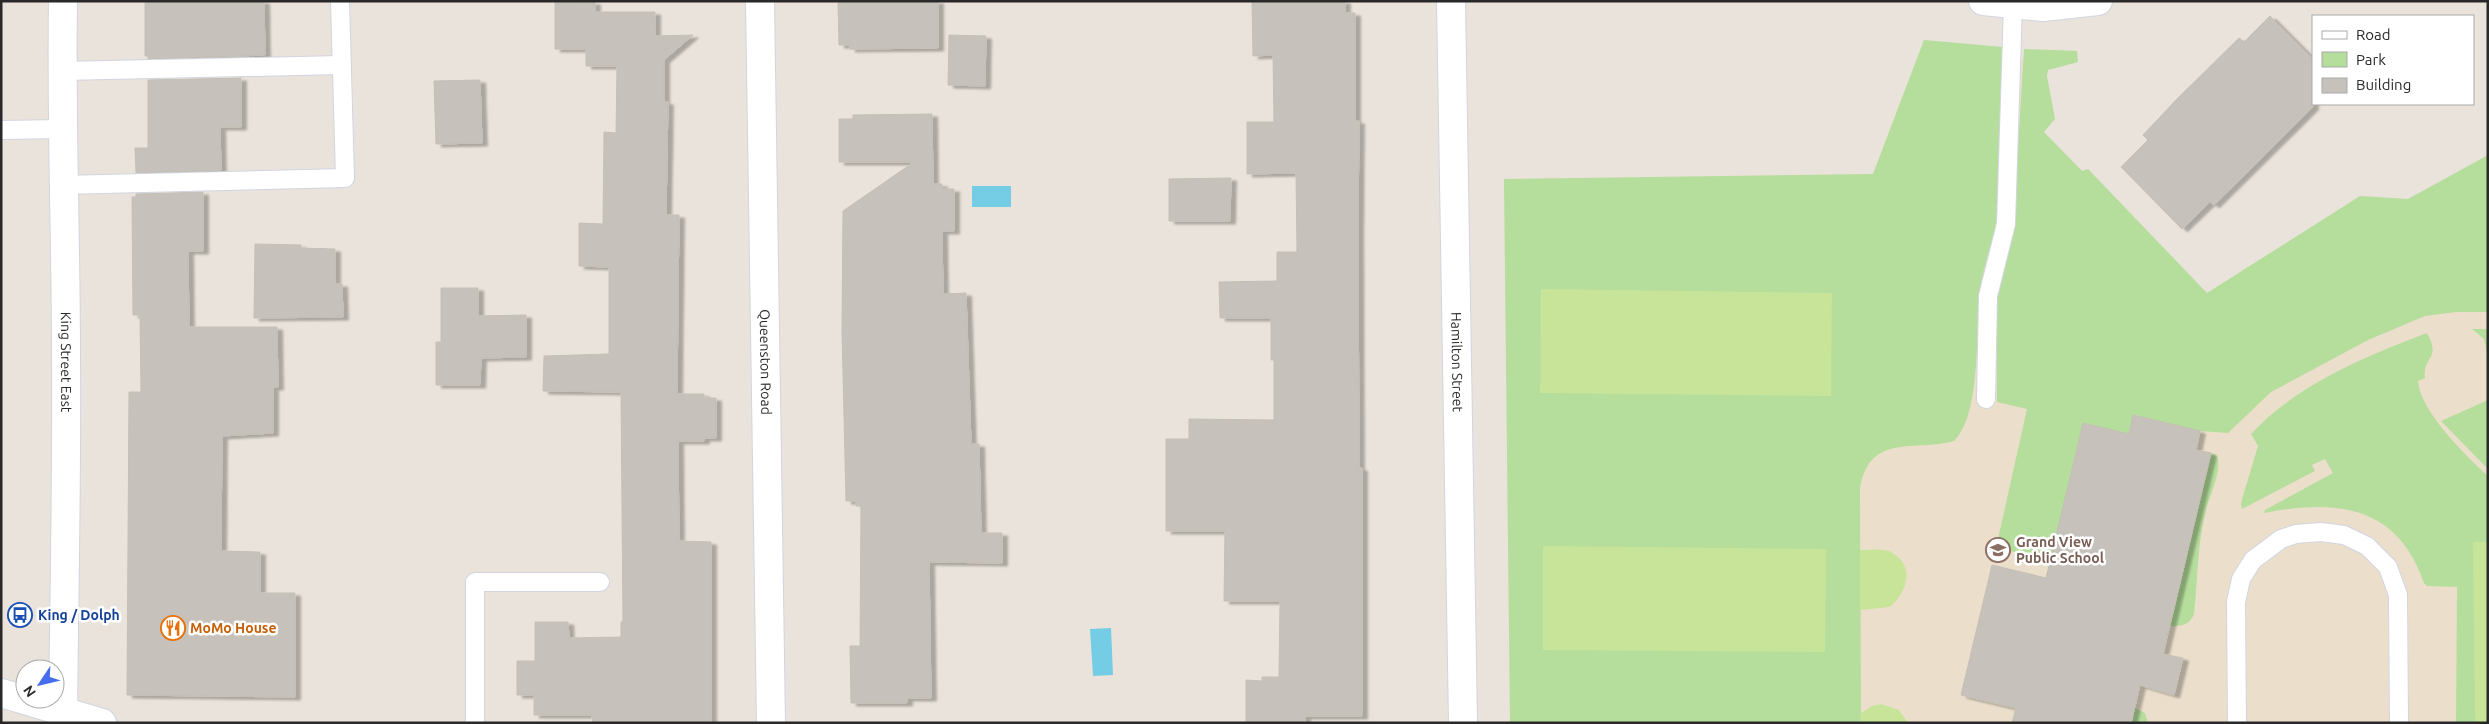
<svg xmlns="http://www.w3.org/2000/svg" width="2489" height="724" font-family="Ubuntu,sans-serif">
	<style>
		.education { fill: #ebdfcc }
		.green { fill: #b5dd9b }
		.pitch { fill: #c7e498 }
		.water { fill: #75cde5 }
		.building { fill: #c6c1ba; stroke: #c5bfb5; filter: url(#shadow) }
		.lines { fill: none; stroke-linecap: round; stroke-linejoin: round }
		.lane-casing { stroke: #d1d5e1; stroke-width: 20 }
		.street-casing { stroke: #d1d5e1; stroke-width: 30 }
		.secondary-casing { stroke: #d1d5e1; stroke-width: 30 }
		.lane { stroke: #fff; stroke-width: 18 }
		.street { stroke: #fff; stroke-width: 28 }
		.secondary { stroke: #fff; stroke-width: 28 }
		.labels { text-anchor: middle; stroke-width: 5; stroke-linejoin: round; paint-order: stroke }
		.street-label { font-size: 14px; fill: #292929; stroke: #fff }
		.education-label { font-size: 14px; font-weight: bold; fill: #785e54; stroke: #fff; text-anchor: start }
		.transit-label { font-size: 14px; font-weight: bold; fill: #164399; stroke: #fff; text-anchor: start }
		.food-label { font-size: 14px; font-weight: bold; fill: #c56008; stroke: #fff; text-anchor: start }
	</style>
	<defs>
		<filter id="shadow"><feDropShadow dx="5.5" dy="3" stdDeviation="1" flood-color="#0004"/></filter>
	</defs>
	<rect width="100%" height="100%" fill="#eae3db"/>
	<polygon class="education" points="1920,51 2044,63 2044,132 2288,377 2480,276 2488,289 2488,723 1510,723 1504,179 1873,174"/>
	<g class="green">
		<path d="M1924,40L2003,47C2003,107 2006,169 1995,228C1991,249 1982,270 1980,291C1975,329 1982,414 1954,441C1915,452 1869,432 1860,489L1861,723H1510L1504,179L1873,174Z"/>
		<polygon points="2024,49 2077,51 2078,62 2048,70 2047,76 2055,119 2044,132 2082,171 2088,169 2207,293 2360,196 2408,199 2488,155 2488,312 2456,312 2425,316 2368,340 2271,392 2228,433 2200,431 2134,415 2129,434 2083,423 2051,560 1996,548 2027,409 1997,402 1997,298 2013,231"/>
		<polygon points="2472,329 2488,329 2488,358 2484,339"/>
		<path d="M2427,333C2442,360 2422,356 2425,378L2418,381C2420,411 2466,456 2488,476V723H2456L2457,587L2427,586L2424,583C2397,505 2337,499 2264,513L2265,510L2333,473L2325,459L2312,465L2315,471L2242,509L2241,503L2258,446L2251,434C2298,384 2364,357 2427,333Z"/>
		<polygon points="2488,400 2488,469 2441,421"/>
		<path d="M2211,453L2216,455C2224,467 2209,497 2206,510C2197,544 2198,579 2194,614C2189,626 2181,626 2168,626L2174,611Z"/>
		<polygon points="2135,708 2145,713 2148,723 2132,723"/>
	</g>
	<g class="pitch">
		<polygon points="1541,289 1832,293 1831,396 1540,393"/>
		<polygon points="2473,542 2488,542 2488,723 2475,723"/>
		<polygon points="1543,546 1826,549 1825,652 1543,650"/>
		<path d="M1860,550C1869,550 1883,548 1891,552C1916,566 1907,592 1890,607L1860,610Z"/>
		<polygon points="1881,704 1899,710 1908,723 1861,723 1860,714 1872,706"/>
	</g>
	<g class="water">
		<rect x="972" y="186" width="39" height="21"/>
		<polygon points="1111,628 1113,675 1093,676 1090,629"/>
	</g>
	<g class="building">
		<polygon points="145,1 264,1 265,55 148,59 148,56 145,56"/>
		<polygon points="555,1 595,2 595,12 655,12 655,36 693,35 664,60 664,102 668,102 666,215 679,215 677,394 704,394 704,398 716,398 716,438 704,438 704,441 678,441 679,541 711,542 711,723 593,723 592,715 534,715 534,695 517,695 517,661 535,661 535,622 568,622 569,638 621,637 621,622 623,622 621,392 543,391 544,356 609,354 609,267 579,266 579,223 603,224 604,132 616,133 617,66 586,66 586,49 555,49"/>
		<polygon points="850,1 938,1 938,48 850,49 850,45 839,45 838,3"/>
		<polygon points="1252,1 1345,1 1345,13 1355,13 1355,121 1359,121 1358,230 1359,468 1362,468 1362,716 1305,716 1305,723 1246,723 1246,680 1262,681 1262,677 1279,677 1280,601 1224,601 1225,531 1166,531 1166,439 1189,439 1189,419 1274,420 1274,360 1271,360 1271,318 1220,318 1219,282 1277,281 1277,252 1297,252 1296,173 1247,174 1247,122 1274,122 1273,55 1253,56"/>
		<polygon points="2270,16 2313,59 2313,107 2214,205 2210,202 2182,229 2121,167 2148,140 2143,135 2176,100 2239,38 2244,42"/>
		<polygon points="949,35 986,36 985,86 948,85"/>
		<polygon points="241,78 241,127 220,127 221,170 136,173 135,148 148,148 148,80"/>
		<polygon points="480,80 482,143 436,144 434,81"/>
		<polygon points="932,114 933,184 942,184 942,189 954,189 954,231 942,231 943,294 966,293 971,444 979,444 981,533 1002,533 1002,563 929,562 931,698 907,698 907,703 851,703 850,646 860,646 861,506 856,506 856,501 846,501 842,331 843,211 914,162 839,162 839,119 853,119 853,115"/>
		<polygon points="1231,178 1230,221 1169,221 1169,179"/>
		<polygon points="203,192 203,251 188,251 189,327 277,327 278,387 273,387 273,433 222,436 221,551 260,552 260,593 295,593 295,697 127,695 129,392 141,392 140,315 133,315 132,197 136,197 136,194"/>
		<polygon points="255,244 301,245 301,248 335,249 335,284 342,284 343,317 254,318"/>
		<polygon points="441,288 478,288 478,316 526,315 526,357 481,358 480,385 436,385 436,342 441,342"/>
		<polygon points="2133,415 2200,431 2196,450 2211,453 2163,654 2183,658 2174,695 2140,685 2131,723 2012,723 2016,708 1961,695 1992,565 2046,578 2083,423 2129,434"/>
	</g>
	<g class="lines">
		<defs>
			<g id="lane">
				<polyline points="62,71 342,65"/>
				<polyline points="1,130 61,129"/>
				<polyline points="62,185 345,178 340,1"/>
				<polyline points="1986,399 1988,296 2006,224 2013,4"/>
				<polyline points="475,723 475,582 600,582"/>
				<polyline points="2237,723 2236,602 2241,579 2253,560 2281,539 2296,534 2321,532 2344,535 2367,546 2388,567 2398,595 2399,723"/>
			</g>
			<g id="street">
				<path id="s1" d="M760,1L771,723"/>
				<path id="s2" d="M1451,1L1463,723"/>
				<polyline points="1983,1 2043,7 2098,1"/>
				<polyline points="1,693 102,723"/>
			</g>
			<g id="secondary">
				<path id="s3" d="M63,1C61,120 66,238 66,356C67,479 64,601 63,723"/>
			</g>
		</defs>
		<use href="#lane" class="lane-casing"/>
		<use href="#street" class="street-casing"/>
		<use href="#secondary" class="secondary-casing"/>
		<use href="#lane" class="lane"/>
		<use href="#street" class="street"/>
		<use href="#secondary" class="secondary"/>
	</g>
	<defs>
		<symbol id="school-ring" viewBox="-11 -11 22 22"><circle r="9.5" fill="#fff" stroke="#8d6e63" stroke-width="1.5"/><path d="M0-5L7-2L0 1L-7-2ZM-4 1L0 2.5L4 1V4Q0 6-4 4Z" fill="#8d6e63"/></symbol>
		<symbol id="bus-ring" viewBox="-11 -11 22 22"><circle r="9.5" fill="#fff" stroke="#1a4fb4" stroke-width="1.5"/><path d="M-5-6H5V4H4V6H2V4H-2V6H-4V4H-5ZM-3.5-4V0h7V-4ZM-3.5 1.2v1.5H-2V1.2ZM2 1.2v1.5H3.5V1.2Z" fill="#1a4fb4"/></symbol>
		<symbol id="restaurant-ring" viewBox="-11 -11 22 22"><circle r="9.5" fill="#fff" stroke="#e8710a" stroke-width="1.5"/><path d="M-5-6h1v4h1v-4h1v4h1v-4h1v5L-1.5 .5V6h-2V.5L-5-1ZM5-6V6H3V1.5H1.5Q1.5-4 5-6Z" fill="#e8710a"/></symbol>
	</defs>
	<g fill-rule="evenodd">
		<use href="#school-ring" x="1984" y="536" width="28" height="28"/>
		<use href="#bus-ring" x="6" y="601" width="28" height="28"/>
		<use href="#restaurant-ring" x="159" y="614" width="28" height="28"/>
	</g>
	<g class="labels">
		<g class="street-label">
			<text dy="5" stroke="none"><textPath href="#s3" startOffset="361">King Street East</textPath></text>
			<text dy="5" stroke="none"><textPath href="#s1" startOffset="361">Queenston Road</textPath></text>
			<text dy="5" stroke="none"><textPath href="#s2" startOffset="361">Hamilton Street</textPath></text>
		</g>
		<g class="education-label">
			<text x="2016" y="547">Grand View<tspan x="2016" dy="16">Public School</tspan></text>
		</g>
		<g class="transit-label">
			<text x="38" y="620">King / Dolph</text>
		</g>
		<g class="food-label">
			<text x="190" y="633">MoMo House</text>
		</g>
	</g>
	<rect width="2489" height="724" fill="none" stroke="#292929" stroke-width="5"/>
	<rect x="2312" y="15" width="162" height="90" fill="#ffffff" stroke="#a9a9a9"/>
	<rect x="2322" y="31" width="25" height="8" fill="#ffffff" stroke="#a9a9a9"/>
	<text x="2356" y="40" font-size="15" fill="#292929">Road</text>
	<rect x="2322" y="52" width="25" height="15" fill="#b5dd9b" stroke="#a9a9a9"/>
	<text x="2356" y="65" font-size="15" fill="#292929">Park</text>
	<rect x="2322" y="78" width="25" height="15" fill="#c6c1ba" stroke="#a9a9a9"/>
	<text x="2356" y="90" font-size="15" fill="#292929">Building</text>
	<g transform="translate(40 684) rotate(235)"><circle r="24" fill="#ffffff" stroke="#a9a9a9"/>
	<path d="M0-4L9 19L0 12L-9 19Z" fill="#466ded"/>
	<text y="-8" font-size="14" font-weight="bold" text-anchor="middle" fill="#292929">N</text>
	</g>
</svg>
